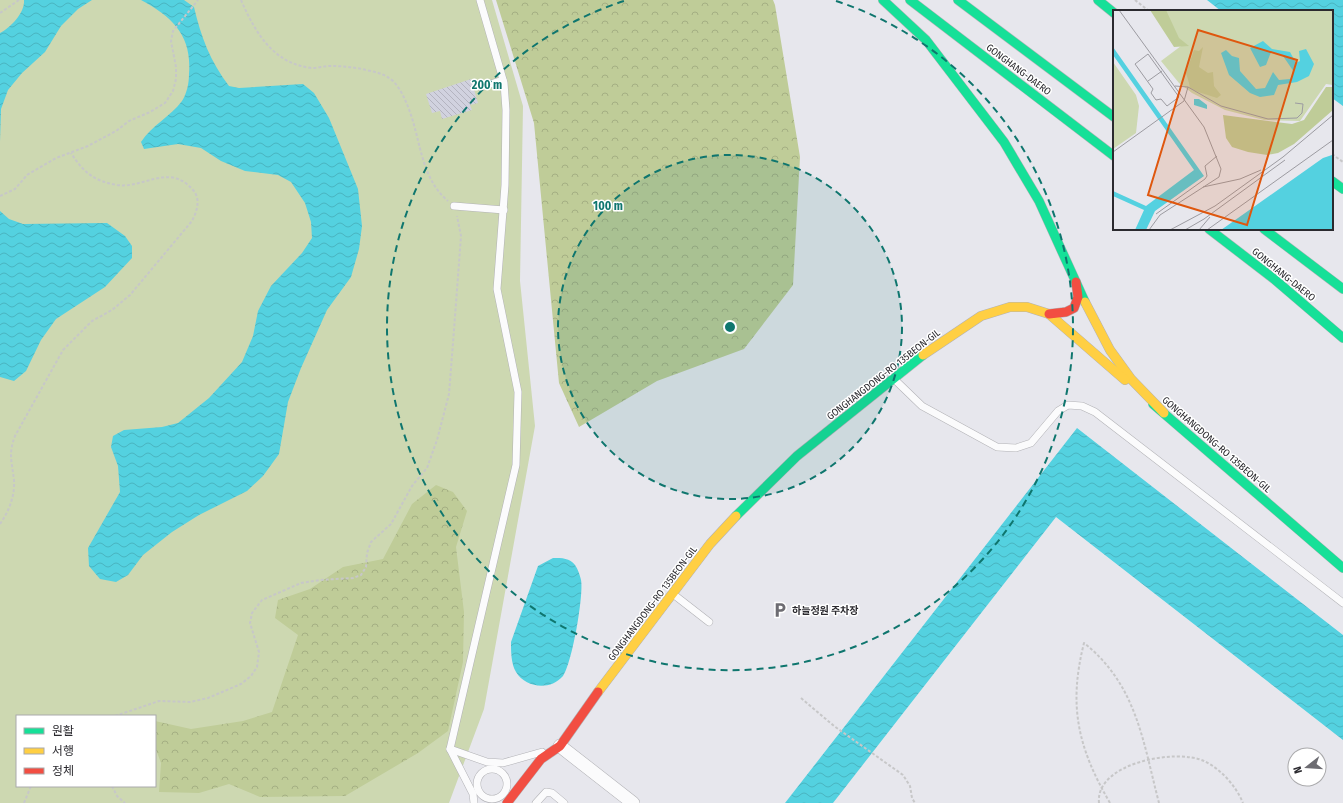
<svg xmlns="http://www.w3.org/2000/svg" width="1343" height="803" font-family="'Fira Sans Condensed','Noto Sans KR',sans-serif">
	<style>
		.grass { fill: #cdd8b1; fill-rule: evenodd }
		.forest { fill: url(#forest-crowns) }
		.water { fill: url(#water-waves) }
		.building { fill: url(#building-back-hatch) }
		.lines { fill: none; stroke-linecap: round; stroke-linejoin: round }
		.lane-casing { stroke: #b2b2b6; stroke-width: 8 }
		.street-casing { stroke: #b2b2b6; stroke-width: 14 }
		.fast-casing { stroke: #b2b2b6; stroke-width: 10 }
		.slow-casing { stroke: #b2b2b6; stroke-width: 10 }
		.jam-casing { stroke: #b2b2b6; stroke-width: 10 }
		.path { stroke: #c7c7c8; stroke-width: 2; stroke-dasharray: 3 2; stroke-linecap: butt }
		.lane { stroke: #fbfbfc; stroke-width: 7 }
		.street { stroke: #fbfbfc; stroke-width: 13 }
		.fast { stroke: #16e098; stroke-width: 9 }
		.slow { stroke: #ffcf43; stroke-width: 9 }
		.jam { stroke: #f24e42; stroke-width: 9 }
		.ring { fill: none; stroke: #0f766e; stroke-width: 2; stroke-dasharray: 7 5 }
		.labels { text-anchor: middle; stroke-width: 3; stroke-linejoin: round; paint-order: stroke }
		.street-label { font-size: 10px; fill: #2b2a2f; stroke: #fff }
		.poi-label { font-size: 10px; font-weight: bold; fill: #2b2a2f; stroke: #fff; text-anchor: start }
		.inset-road { fill: none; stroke: #9c9ba1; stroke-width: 1 }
		.view { fill: #df570e; fill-opacity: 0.15; stroke: #df570e; stroke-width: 2 }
		.inset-edge { fill: none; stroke: #2b2a2f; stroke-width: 2 }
		.centre { fill: #0f766e; stroke: #fff; stroke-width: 2 }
		.ring-label { font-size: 12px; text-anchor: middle; font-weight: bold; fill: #0f766e; stroke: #fff; stroke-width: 3; stroke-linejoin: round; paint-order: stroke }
	</style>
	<defs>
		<pattern id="forest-crowns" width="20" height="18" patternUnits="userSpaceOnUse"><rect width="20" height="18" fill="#bfcc98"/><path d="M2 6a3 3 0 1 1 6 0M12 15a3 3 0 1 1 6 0" fill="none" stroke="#a4af83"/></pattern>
		<pattern id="water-waves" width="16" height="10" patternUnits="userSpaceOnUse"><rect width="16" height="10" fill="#54d1e0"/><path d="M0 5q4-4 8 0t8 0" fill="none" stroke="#49b4c0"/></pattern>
		<pattern id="building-back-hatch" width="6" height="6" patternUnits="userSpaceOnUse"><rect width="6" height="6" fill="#d1d2df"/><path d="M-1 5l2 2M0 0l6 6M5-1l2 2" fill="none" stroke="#b4b4c0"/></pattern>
	</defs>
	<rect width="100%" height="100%" fill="#e7e7ed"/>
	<path class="grass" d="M0,0H492L523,106L520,281L535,426L484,709L449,803H0ZM17,716H155V786H17Z"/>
	<g class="forest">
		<polygon points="496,0 773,0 775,5 800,157 793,285 744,349 657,381 579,427 559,383 534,123"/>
		<polygon points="436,485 453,492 467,511 456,547 464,612 463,662 448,731 418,753 345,796 260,797 229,784 199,793 159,792 161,763 155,747 155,721 191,729 243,721 272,712 298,635 275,618 278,600 310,589 343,567 383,559 412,504"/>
	</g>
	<g class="water">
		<path d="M24,0H92L78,9L61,26L45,52L22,73L8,90L1,109L0,142V33C10,28 25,13 24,0Z"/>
		<path d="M141,0H184L194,7C201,37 210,61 229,86L239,88L303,84L314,93L329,118L358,189L362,226L359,249L351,277L327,310L301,368L288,402L279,454L263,476L247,491L199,515L172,532L143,555L128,575L116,582L100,579L89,566L88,548L120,492L118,466L111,447L113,436L124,430L162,427L178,423L209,398L242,362L253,336L258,311L271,286L302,253L312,238L311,222L305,203L291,182L278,175L245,171L221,161L201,148L178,144L144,149L141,142C152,125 170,117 182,101C187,93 189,83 189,74C192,36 173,17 141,0Z"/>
		<polygon points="1207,0 1343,0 1343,106 1332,98 1332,11 1221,11"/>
		<polygon points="0,211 9,219 23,224 107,223 125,236 132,246 132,258 105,287 56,319 41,340 26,371 14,381 0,377"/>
		<polygon points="1077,428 1343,635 1343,740 1056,517 833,803 785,803"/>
		<path d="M553,558C562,558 570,558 575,565C578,569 580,576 581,580C584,595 572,664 563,676C550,691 526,688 516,672C511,664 511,651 511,642L538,566Z"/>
	</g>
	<polygon class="building" points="471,79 478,103 470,105 472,110 442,119 440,111 432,113 426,94"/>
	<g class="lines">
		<defs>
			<g id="lane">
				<polyline points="481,87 503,80"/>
				<polyline points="454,206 504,210"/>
				<polyline points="893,378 922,406 997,447 1016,448 1031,443 1058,411 1068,405 1082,406 1095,412 1343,603"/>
				<polyline points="673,594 709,622"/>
				<polyline points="450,749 487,762 503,763 542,752"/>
				<circle cx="492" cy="784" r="15"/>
				<polyline points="474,803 473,794 450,749 516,465 518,392 497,289 505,185 506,110 504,83 480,0"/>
				<polyline points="536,803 546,792 552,793 564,803"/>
			</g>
			<polyline id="street" points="560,746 633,803"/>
			<g id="fast">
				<polyline points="883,0 926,40 1004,142 1039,201 1085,302"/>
				<polyline points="910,0 1114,156"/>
				<polyline points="958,0 1114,117"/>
				<polyline points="1098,0 1114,13"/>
				<polyline points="1332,181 1343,189"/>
				<polyline points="1209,229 1274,279 1343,338"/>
				<polyline points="1264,229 1343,289"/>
				<polyline points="1153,404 1343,568"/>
				<polyline points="736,516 797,456 923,355"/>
			</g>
			<g id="slow">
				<polyline points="1085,302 1110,350 1131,379 1164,413"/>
				<polyline points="923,355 981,316 1010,307 1027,307 1049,314 1125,380"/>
				<polyline points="598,692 710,544 736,516"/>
			</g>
			<g id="jam">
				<polyline points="1049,314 1066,312 1074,308 1078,297 1076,282"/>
				<polyline points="507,803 541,759 560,746 598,692"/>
			</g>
		</defs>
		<use href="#lane" class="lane-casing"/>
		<use href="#street" class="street-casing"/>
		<use href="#fast" class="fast-casing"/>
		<use href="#slow" class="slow-casing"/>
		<use href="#jam" class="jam-casing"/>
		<g class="path">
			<path d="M241,0C255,32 273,64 312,68C318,68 324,66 330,66C342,66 354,67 366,70C376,72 385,74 393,81C399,87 403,95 406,102C421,135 419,177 448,201"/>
			<polyline points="1135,0 1149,11"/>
			<polyline points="0,13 19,0"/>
			<polyline points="1332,154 1343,162"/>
			<polyline points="0,196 15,189 27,175 56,158 88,146 116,131 129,121 150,112 165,103 173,91 176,79 176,67 171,41 173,31 198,0"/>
			<path d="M0,524C9,511 15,496 14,480C12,462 8,454 15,436L63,350L92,321L112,310L130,295L192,221C197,211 201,199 193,190C169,162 144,189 117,185C94,181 83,172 71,153"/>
			<polyline points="801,698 834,726 903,775 910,786 912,798 915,803"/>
			<polyline points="115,716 159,701 190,702 208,698 241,684 251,676 257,667 259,652 250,623 252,613 262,600 301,583 320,580 353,578 361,575 366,567 367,553 371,542 391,524 412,486 427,468 437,440 449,394 454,330 461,236 457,216"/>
			<polyline points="112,786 117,796 125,803"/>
			<polyline points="24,803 31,786"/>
			<path d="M1099,803C1095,763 1176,748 1204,761C1221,769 1236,786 1243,803"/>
			<path d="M1110,803C1078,748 1068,706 1084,643C1137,685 1143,742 1159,803"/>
		</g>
		<use href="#lane" class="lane"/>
		<use href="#street" class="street"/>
		<use href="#fast" class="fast"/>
		<use href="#slow" class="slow"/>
		<use href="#jam" class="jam"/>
	</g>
	<circle cx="730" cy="327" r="172" fill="#0f766e" fill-opacity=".12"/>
	<g class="ring">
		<circle cx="730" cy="327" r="172"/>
		<path d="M836 1A343 343 0 1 1 624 1"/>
	</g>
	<defs>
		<symbol id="parking-bare" viewBox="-9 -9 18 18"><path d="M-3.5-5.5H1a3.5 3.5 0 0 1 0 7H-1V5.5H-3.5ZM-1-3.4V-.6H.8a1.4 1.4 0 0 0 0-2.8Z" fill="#6d6c72" stroke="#fff" stroke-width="2.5" paint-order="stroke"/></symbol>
	</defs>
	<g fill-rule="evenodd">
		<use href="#parking-bare" x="769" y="599" width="22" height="22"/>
	</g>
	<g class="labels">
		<g class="street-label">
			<text transform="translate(1019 69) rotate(37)" y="4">GONGHANG-DAERO</text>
			<text transform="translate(1284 274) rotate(39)" y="4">GONGHANG-DAERO</text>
			<text transform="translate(883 374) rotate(-38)" y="4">GONGHANGDONG-RO 135BEON-GIL</text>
			<text transform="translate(1217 444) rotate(41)" y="4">GONGHANGDONG-RO 135BEON-GIL</text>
			<text transform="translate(652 603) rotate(-53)" y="4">GONGHANGDONG-RO 135BEON-GIL</text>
		</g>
		<g class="poi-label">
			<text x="792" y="614">하늘정원 주차장</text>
		</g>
	</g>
	<g transform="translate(1113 10)">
		<rect width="220" height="220" fill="#e7e7ed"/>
		<path d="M51,0H220V75L213,74L187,111L151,110L112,100L79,83L66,73L48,51L68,36L51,6ZM0,52L23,85L26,96L23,123L0,139Z" fill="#cdd8b1"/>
		<path d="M37,0H53L66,28L76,36L61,37ZM90,37L86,57L95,63L100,62L101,76L108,85L104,88L85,82L77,78L76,73L73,63L81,40L86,41ZM213,77H220V100L181,134L165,143L154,145L135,142L119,137L113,128L110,105L179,114L191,110Z" fill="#bfcc98"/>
		<path d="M150,31L159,39L177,42L183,53L187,51L186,41L193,39L201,54L196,66L184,72L165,75L161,85L147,87L137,83L116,65L108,43L113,40L119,46L126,48L127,61L143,79L152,78L160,62L166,70L177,69L181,62L170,46L158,42L153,55L147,57L137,38ZM0,37L91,166L42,201L33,220H22L31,200L0,186V181L33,196L81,160L0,45ZM81,89H86L94,95V99L81,95ZM219,145L220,220H108L210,148Z" fill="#54d1e0"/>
		<path class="inset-road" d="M6,0L91,117L108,159L106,167L47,205L36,220M35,44L66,87L54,96L48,89L43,90L38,83L40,79L22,54ZM35,71L49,61M62,76L75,77L108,96L155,109L184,108L189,103L190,94L182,93M0,142L71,91L75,77M90,177L127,169L148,160M43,204L92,169L94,166L92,156L104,146M57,220L102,196L170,147L220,105M72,220L91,209L172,150M86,220L97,207M94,220L220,130"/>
		<path class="view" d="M85,20L184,50L134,215L35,185Z"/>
		<rect width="220" height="220" class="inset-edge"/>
	</g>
	<circle cx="730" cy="327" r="6" class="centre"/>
	<g class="ring-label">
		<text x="487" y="89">200 m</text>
		<text x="608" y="210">100 m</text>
	</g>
	<rect x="16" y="715" width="140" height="72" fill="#ffffff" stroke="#aaaaac"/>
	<rect x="24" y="728" width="20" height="6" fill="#16e098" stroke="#aaaaac"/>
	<text x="52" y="735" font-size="12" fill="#2b2a2f">원활</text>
	<rect x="24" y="748" width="20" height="6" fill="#ffcf43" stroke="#aaaaac"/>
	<text x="52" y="755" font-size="12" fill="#2b2a2f">서행</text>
	<rect x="24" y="768" width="20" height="6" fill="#f24e42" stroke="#aaaaac"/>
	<text x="52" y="775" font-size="12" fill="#2b2a2f">정체</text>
	<g transform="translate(1307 767) rotate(253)"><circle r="19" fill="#ffffff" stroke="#aaaaac"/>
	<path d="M0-3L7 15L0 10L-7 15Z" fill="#6d6c72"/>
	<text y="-6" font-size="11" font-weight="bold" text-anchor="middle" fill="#2b2a2f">N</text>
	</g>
</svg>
